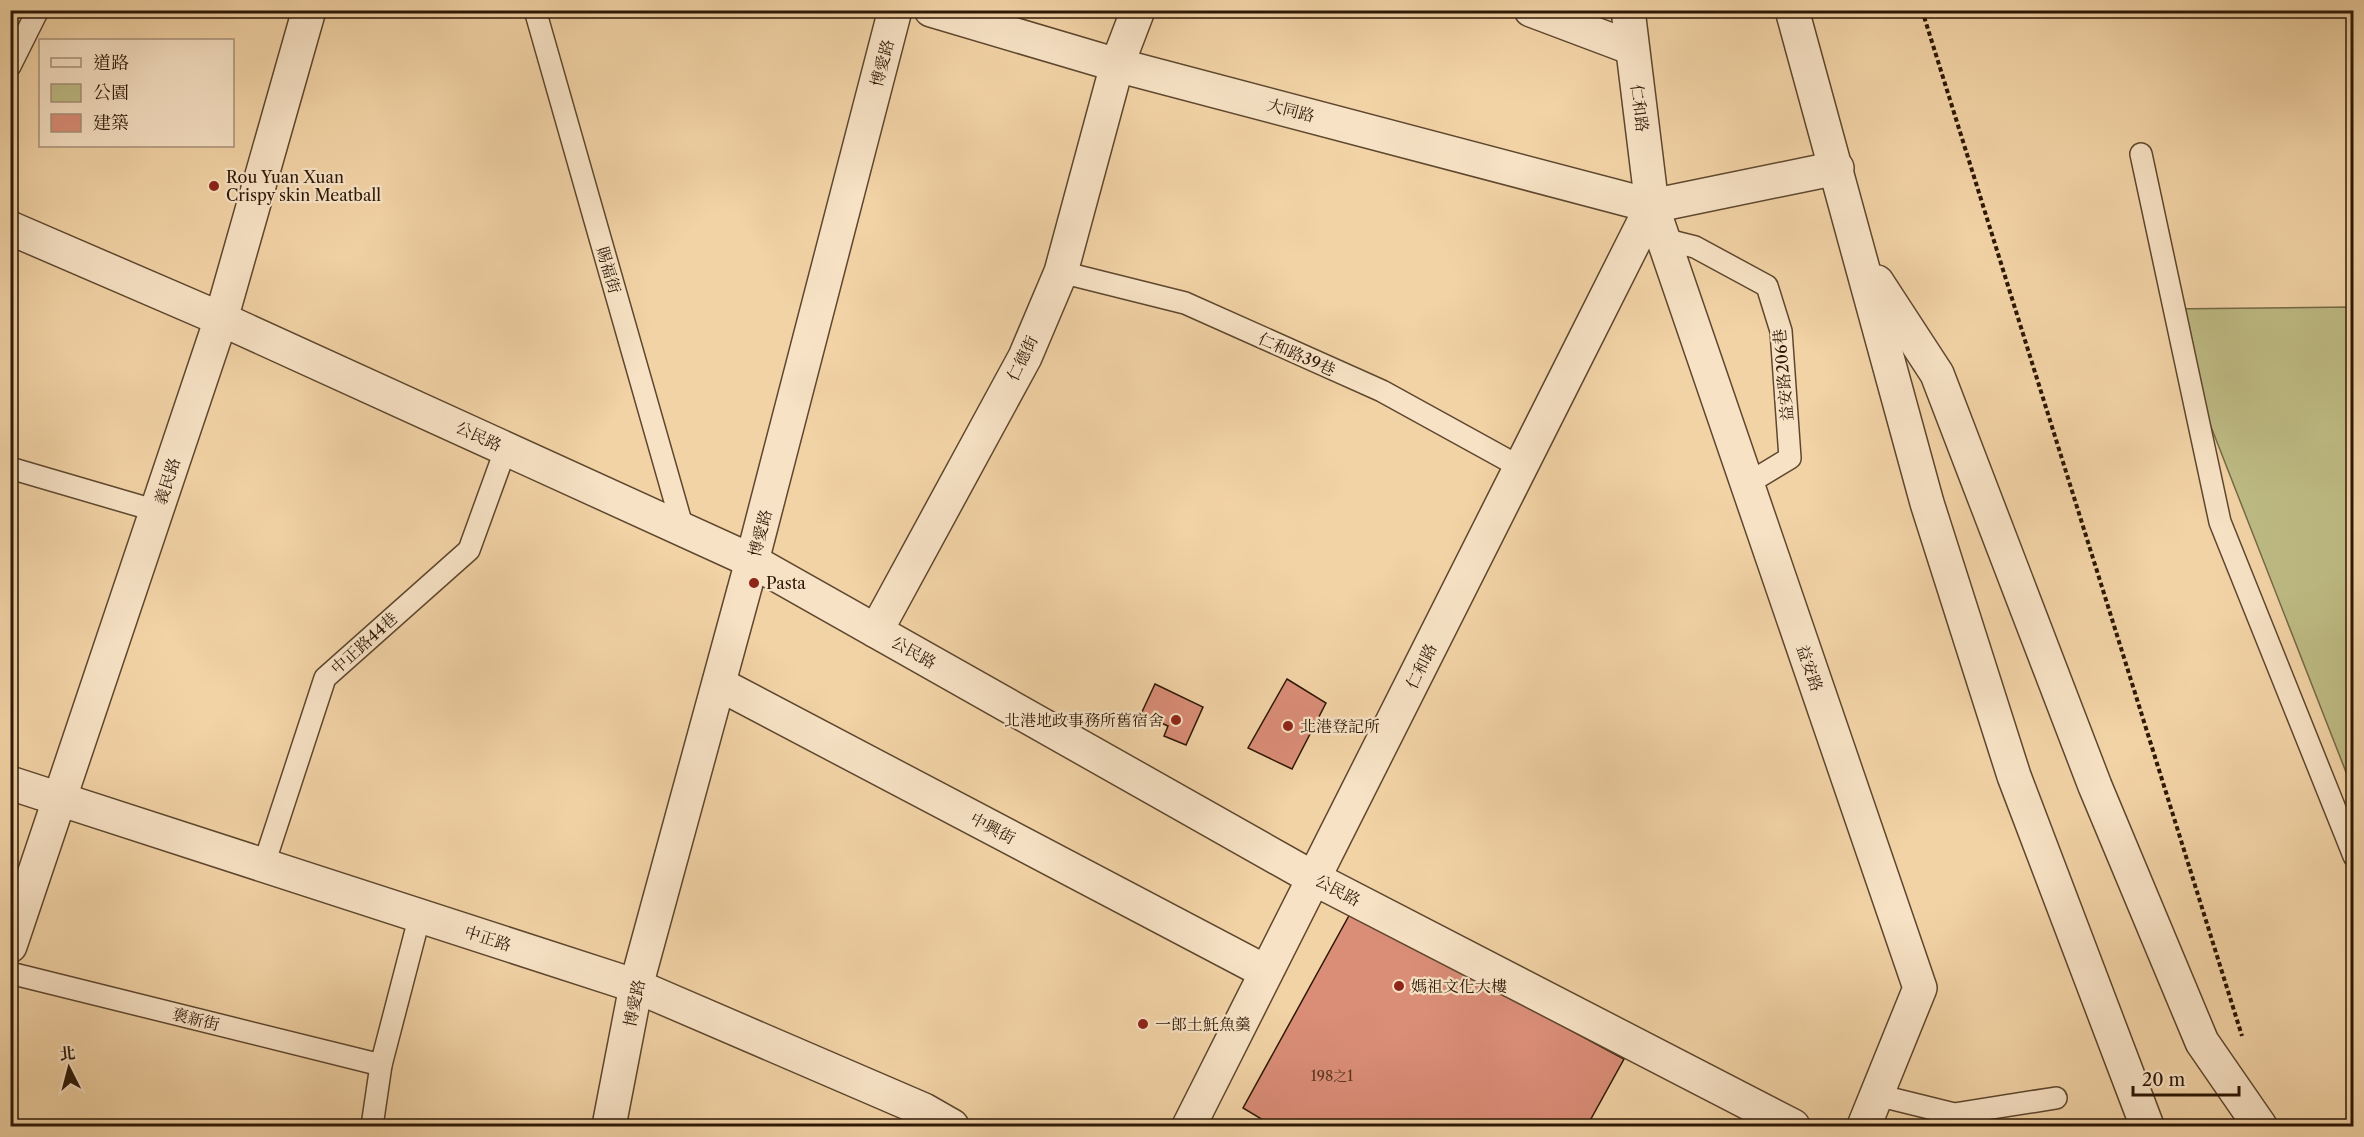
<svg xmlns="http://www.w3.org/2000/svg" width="2364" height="1137" font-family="'Libre Caslon Text','Noto Serif TC',serif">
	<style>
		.green { fill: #bebb84; stroke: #766a45; stroke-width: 1.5 }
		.building { fill: #da8d77; stroke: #2d1806; stroke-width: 1.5 }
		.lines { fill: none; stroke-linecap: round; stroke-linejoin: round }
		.lane-casing { stroke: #5e472e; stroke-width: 24 }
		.street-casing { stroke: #5e472e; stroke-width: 36 }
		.path { stroke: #2d1806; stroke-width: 4; stroke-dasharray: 4.5 3; stroke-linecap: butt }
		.lane { stroke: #f7e2c5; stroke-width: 21 }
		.street { stroke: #f7e2c5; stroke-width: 33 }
		.poi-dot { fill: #8f2418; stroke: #f7e2c5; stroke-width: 2 }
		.labels { text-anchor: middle; stroke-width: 4.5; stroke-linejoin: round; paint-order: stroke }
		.number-label { font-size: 14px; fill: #583522 }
		.street-label { font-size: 16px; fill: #2d1806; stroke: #f7e2c5 }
		.poi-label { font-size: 16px; fill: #2d1806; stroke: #f7e2c5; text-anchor: start }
	</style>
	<rect width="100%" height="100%" fill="#f2d3a6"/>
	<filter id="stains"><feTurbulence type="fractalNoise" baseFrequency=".00333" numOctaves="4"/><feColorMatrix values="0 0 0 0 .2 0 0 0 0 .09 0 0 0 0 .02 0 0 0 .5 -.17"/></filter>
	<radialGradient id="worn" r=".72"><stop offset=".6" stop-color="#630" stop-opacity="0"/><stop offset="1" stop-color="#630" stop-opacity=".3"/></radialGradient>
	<polygon class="green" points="2353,307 2353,790 2165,309"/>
	<g class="building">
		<polygon points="1287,679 1326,703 1292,769 1248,748"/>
		<polygon points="1155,684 1203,707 1186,745 1164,736 1168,726 1141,714"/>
		<polygon points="1351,912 1624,1059 1587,1126 1273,1126 1243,1108"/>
	</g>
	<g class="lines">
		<defs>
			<g id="lane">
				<polyline points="535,10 683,529"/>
				<polyline points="10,66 38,10"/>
				<polyline points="2141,154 2220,522 2354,856"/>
				<polyline points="1663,239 1695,247 1767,286 1781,331 1790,458 1747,484"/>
				<polyline points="1061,272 1185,303 1382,391 1520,467"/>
				<polyline points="10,468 157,511"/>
				<polyline points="264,864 325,678 469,550 506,448"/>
				<polyline points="10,973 381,1065"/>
				<polyline points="1877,1095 1954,1114 2056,1098"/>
				<polyline points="372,1126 381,1065 420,915"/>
			</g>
			<g id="street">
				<polyline points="931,10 1117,65 1652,206"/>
				<polyline points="1531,10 1632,48"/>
				<polyline points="1628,10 1652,206 1920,988 1864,1126"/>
				<polyline points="1792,10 1927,503 2014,776 2147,1126"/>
				<polyline points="10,228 221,319 752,561 1315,879 1793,1126"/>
				<polyline points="1877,282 1937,374 2095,786 2202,1042 2260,1126"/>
				<polyline points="876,631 1025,357 1061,272 1117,65 1138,10"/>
				<polyline points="719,684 1266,972"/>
				<polyline points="10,783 636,986 924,1110 952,1126"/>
				<polyline points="10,946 221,319 309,10"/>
				<polyline points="609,1126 636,986 752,561 895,10"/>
				<polyline points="1189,1126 1652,206 1837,168"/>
			</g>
		</defs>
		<use href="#lane" class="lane-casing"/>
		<use href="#street" class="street-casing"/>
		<polyline class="path" points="1922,10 2242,1036"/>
		<use href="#lane" class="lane"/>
		<use href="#street" class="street"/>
	</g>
	<g class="poi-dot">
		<circle cx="214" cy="186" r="6"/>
		<circle cx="754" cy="583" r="6"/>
		<circle cx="1176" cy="720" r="6"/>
		<circle cx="1288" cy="726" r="6"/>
		<circle cx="1399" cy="986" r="6"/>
		<circle cx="1143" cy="1024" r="6"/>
	</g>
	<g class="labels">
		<g class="number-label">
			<text x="1332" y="1081">198之1</text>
		</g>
		<g class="street-label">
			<text transform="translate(882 63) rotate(-75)" y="6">博愛路</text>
			<text transform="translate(1640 108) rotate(83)" y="6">仁和路</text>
			<text transform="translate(1291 110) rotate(15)" y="6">大同路</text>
			<text transform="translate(609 270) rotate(74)" y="6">賜福街</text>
			<text transform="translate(1297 354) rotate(24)" y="6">仁和路39巷</text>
			<text transform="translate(1022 358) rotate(-64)" y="6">仁德街</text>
			<text transform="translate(1783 375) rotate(-95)" y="6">益安路206巷</text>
			<text transform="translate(479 436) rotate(25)" y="6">公民路</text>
			<text transform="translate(167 481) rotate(-72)" y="6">義民路</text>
			<text transform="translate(760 533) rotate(-75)" y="6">博愛路</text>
			<text transform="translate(364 643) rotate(-42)" y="6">中正路44巷</text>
			<text transform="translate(914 652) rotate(29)" y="6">公民路</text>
			<text transform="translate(1421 666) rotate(-64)" y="6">仁和路</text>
			<text transform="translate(1810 668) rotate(71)" y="6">益安路</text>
			<text transform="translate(993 828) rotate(28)" y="6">中興街</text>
			<text transform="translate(1338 890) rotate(28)" y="6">公民路</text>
			<text transform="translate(488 938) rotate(18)" y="6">中正路</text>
			<text transform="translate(634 1003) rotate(-78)" y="6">博愛路</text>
			<text transform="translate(196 1019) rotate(14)" y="6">褒新街</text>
		</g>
		<g class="poi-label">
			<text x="226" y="183">Rou Yuan Xuan<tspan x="226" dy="18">Crispy skin Meatball</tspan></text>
			<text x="766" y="589">Pasta</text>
			<text x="1164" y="726" text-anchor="end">北港地政事務所舊宿舍</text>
			<text x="1300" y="732">北港登記所</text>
			<text x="1411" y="992">媽祖文化大樓</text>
			<text x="1155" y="1030">一郎土魠魚羹</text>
		</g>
	</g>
	<rect width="2364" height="1137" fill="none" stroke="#f2d3a6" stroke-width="36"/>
	<rect x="12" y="12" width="2340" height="1113" fill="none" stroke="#2d1806" stroke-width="3"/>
	<rect x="18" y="18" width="2328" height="1101" fill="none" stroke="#2d1806" stroke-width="1.5"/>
	<rect x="39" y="39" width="195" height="108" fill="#f7e2c5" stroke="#a69179" stroke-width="1.5"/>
	<rect x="51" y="58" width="30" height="9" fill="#f7e2c5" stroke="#a69179" stroke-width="1.5"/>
	<text x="93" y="69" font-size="18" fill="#2d1806">道路</text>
	<rect x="51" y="84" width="30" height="18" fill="#bebb84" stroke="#a69179" stroke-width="1.5"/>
	<text x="93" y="99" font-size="18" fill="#2d1806">公園</text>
	<rect x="51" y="114" width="30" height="18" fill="#da8d77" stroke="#a69179" stroke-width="1.5"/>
	<text x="93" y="129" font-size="18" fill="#2d1806">建築</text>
	<g transform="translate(69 1068) rotate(354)" stroke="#f7e2c5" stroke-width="4.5" paint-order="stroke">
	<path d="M0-4.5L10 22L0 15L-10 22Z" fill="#2d1806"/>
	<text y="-9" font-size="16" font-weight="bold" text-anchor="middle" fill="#2d1806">北</text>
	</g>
	<path d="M2133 1086v9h106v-9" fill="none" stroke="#2d1806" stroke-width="3"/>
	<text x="2142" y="1086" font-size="18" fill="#2d1806" stroke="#f7e2c5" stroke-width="4.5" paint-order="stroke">20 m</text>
	<rect width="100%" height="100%" filter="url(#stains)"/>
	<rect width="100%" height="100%" fill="url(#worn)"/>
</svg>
